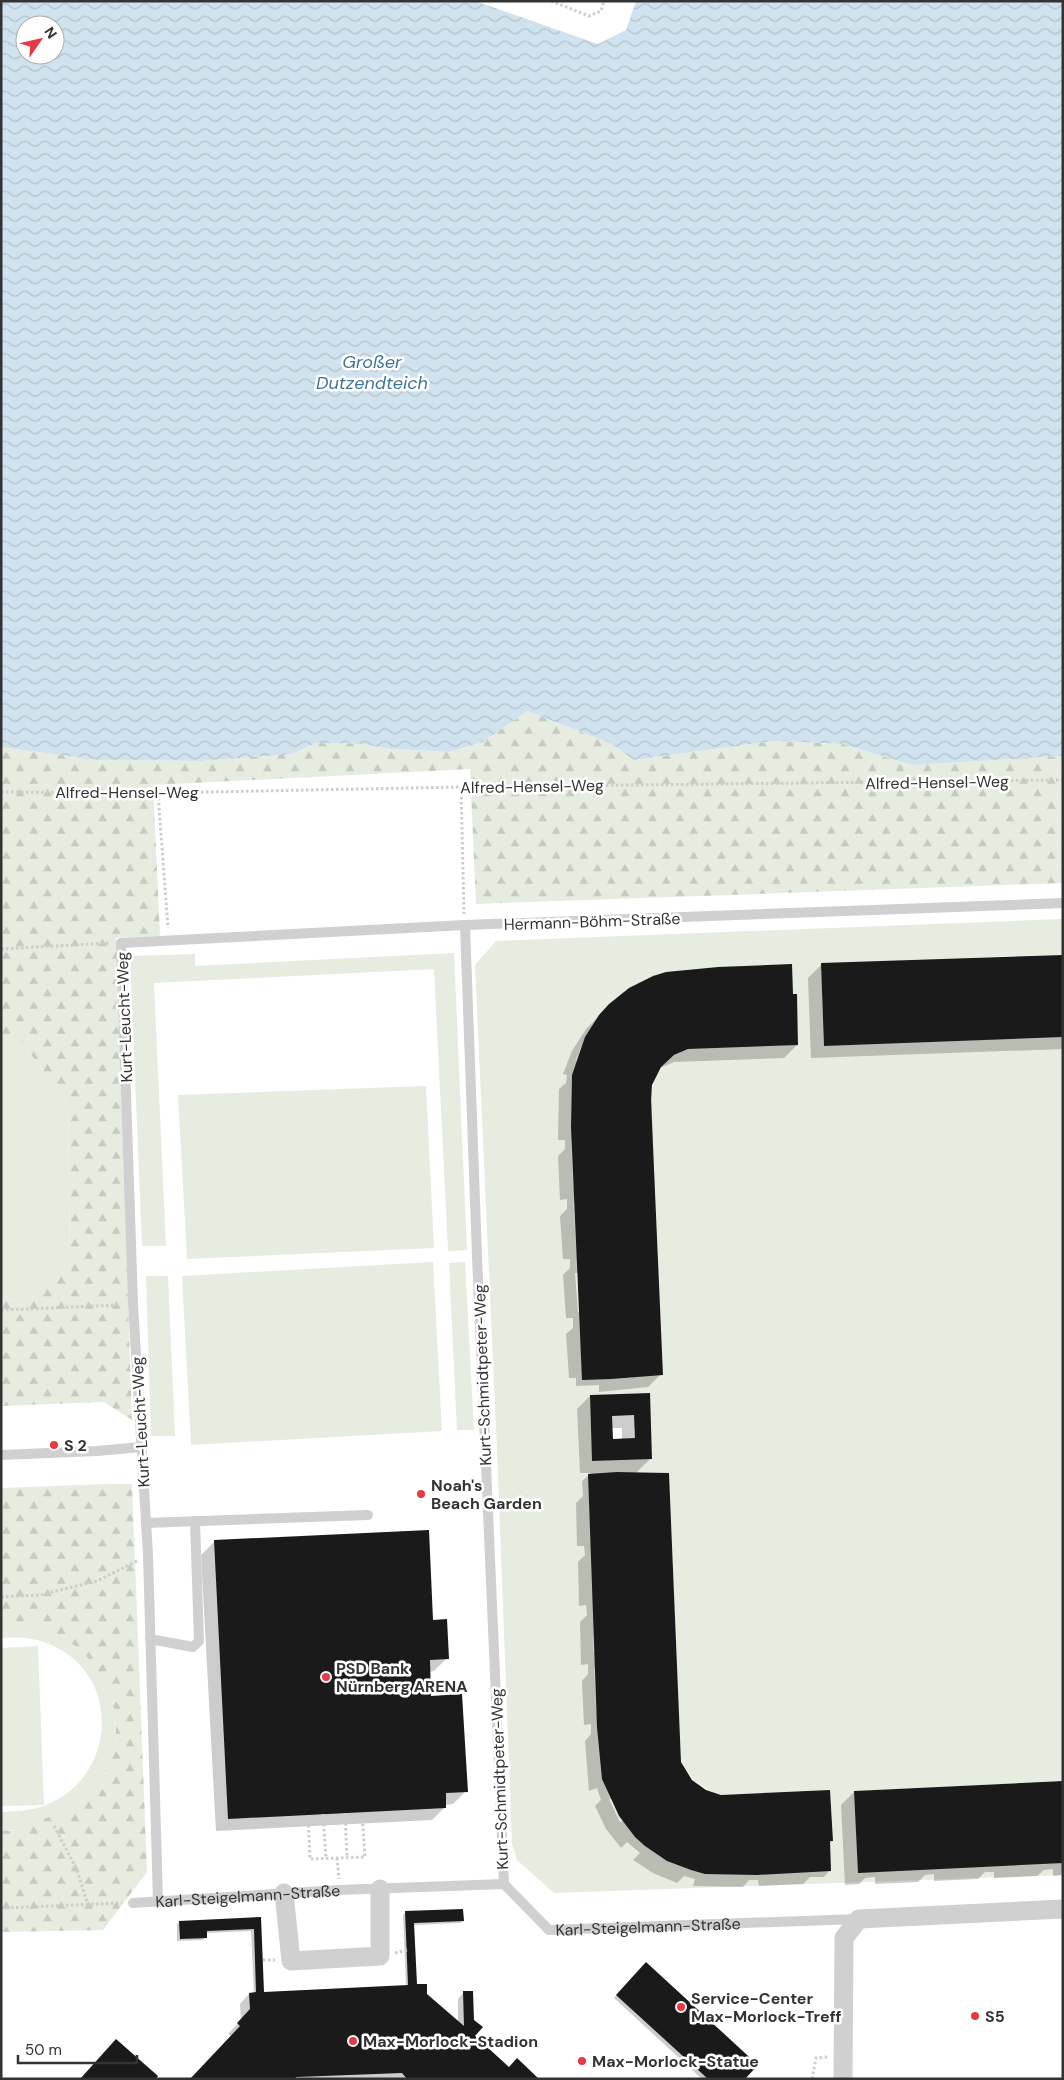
<svg xmlns="http://www.w3.org/2000/svg" width="1064" height="2080" font-family="'DM Sans',sans-serif">
	<style>
		.grass { fill: #e6ecdf; fill-rule: evenodd }
		.forest { fill: url(#forest-firs) }
		.water { fill: url(#water-waves); fill-rule: evenodd }
		.shadow { fill: #0003; fill-rule: evenodd }
		.building { fill: #1a1a1a; fill-rule: evenodd }
		.lines { fill: none; stroke-linecap: round; stroke-linejoin: round }
		.path { stroke: #cdcdcd; stroke-width: 3; stroke-dasharray: 2.5 2.5; stroke-linecap: butt }
		.lane { stroke: #d0d0d0; stroke-width: 10 }
		.street { stroke: #d0d0d0; stroke-width: 19 }
		.poi-dot { fill: #e63946; stroke: #fff; stroke-width: 2 }
		.labels { text-anchor: middle; stroke-width: 5; stroke-linejoin: round; paint-order: stroke }
		.street-label { font-size: 16px; fill: #333; stroke: #fff }
		.poi-label { font-size: 16px; font-weight: bold; fill: #333; stroke: #fff; text-anchor: start }
		.water-label { font-size: 18px; font-style: italic; fill: #3f7597; stroke: #fff }
	</style>
	<defs>
		<pattern id="forest-firs" width="22" height="20" patternUnits="userSpaceOnUse" patternTransform="scale(1.25)"><rect width="22" height="20" fill="#e6ecdf"/><path d="M5 1l3.5 6h-7zM16 11l3.5 6h-7z" fill="#c6cbc0"/></pattern>
		<pattern id="water-waves" width="16" height="10" patternUnits="userSpaceOnUse" patternTransform="scale(1.25)"><rect width="16" height="10" fill="#cfe2ee"/><path d="M0 5q4-4 8 0t8 0" fill="none" stroke="#b2c2cd"/></pattern>
	</defs>
	<rect width="100%" height="100%" fill="#fff"/>
	<g class="grass">
		<path d="M1063,919V955L1029,956L1030,985L1014,956L970,958L971,987L956,988L955,959L821,964L824,1046L1063,1037V1781L854,1791L858,1872L992,1866L991,1837L1007,1866L1051,1864L1063,1834V1875L554,1893L517,1860L512,1844L497,1450L475,965L496,941ZM718,967L719,997L797,994L798,1045L688,1049C663,1060 652,1072 651,1100L663,1374L612,1379L611,1365H582L579,1320H609L579,1305L576,1261L606,1260L605,1246H576L573,1202L602,1201V1187H573L571,1142L601,1141V1127H571L572,1075L600,1082L604,1068L575,1061L585,1037L599,1015L621,1035L609,1004C649,972 668,972 718,967ZM649,1393L652,1459L592,1461L590,1395ZM617,1472L669,1473L681,1762C693,1781 700,1788 721,1795L830,1790L833,1841L816,1842L691,1870L667,1861L635,1836L619,1816L607,1792L635,1783L626,1710L596,1712L594,1667L624,1665L623,1650L593,1652V1608L621,1591L592,1593L591,1548L620,1532L590,1533L589,1489Z"/>
		<polygon points="454,953 467,1250 448,1251 434,969 154,983 166,1246 142,1246 130,956 195,954 195,966"/>
		<polygon points="1,1036 17,1036 68,1103 70,1264 23,1301 1,1300"/>
		<polygon points="426,1086 434,1248 187,1259 178,1095"/>
		<polygon points="433,1262 442,1431 191,1445 182,1276"/>
		<polygon points="465,1262 474,1430 457,1430 449,1263"/>
		<polygon points="146,1276 168,1276 175,1436 151,1436"/>
		<path d="M1,1626C12,1626 25,1625 36,1627C81,1637 115,1681 116,1727C118,1779 70,1821 21,1822V1830L1,1831V1812C16,1811 32,1811 46,1805C119,1776 122,1670 46,1643C31,1637 17,1637 1,1638Z"/>
		<polygon points="38,1646 44,1805 1,1806 1,1648"/>
	</g>
	<g class="forest">
		<polygon points="527,711 610,743 634,760 774,741 843,744 912,765 1063,756 1063,883 476,904 470,769 153,785 160,936 116,938 132,1420 104,1402 1,1406 1,1300 23,1301 70,1264 68,1103 17,1036 1,1036 1,747 98,760 201,761 292,754 316,743 364,744 391,749 449,752 483,742"/>
		<path d="M108,1484H132L147,1872L103,1930L1,1932V1831L21,1830V1822C70,1821 118,1779 116,1727C115,1681 81,1637 36,1627C25,1625 12,1626 1,1626V1488Z"/>
	</g>
	<path class="water" d="M1,1H475L598,44L626,30L636,1H1063V756L912,765L843,744L774,741L634,760L610,743L527,711L483,742L449,752L391,749L364,744L316,743L292,754L201,761L98,760L1,747ZM25,25H55V55H25Z"/>
	<g class="shadow">
		<polygon points="1063,956 1063,1049 811,1058 808,978 821,965"/>
		<path d="M792,994L797,1045L784,1058L674,1062L660,1068L651,1084L661,1374L648,1387L599,1392V1385L576,1386V1378H569L566,1334L573,1328V1318H566L563,1275L570,1268V1259H563L560,1216L567,1209V1199L560,1200L558,1156L565,1149V1140H558L559,1089L566,1083L567,1075L563,1074L572,1051L586,1029L610,1005ZM575,1273H578L580,1312H578Z"/>
		<path d="M649,1394L651,1458L636,1473L680,1763L691,1780L705,1791L832,1841L829,1844L830,1870L824,1877H810L803,1884L759,1886L758,1880H749L743,1887L693,1886L695,1879L684,1876L677,1883L653,1873L633,1860L640,1853L627,1842L621,1848L606,1829L595,1806L601,1800L597,1788L589,1791L585,1741L591,1734V1724L584,1725L582,1681L588,1674V1664L581,1665L580,1622L587,1615L586,1605L579,1606L578,1562L585,1555L584,1546H577L576,1503L583,1496L582,1481L591,1473H580L577,1409L590,1396ZM611,1428H622V1440H612ZM609,1799H611L623,1821L620,1822Z"/>
		<polygon points="214,1542 432,1621 447,1658 434,1671 429,1672 430,1697 466,1791 453,1804 445,1805 445,1807 432,1820 216,1831 201,1555"/>
		<polygon points="1063,1782 1063,1875 1053,1876 1053,1869 1044,1870 1037,1876 994,1878 994,1872 985,1872 978,1879 934,1881 934,1874 925,1875 918,1882 875,1884 875,1877 865,1878 859,1884 845,1885 841,1805 854,1792"/>
		<polygon points="405,1913 463,1921 460,1923 413,1925 415,1984 458,2023 458,1999 464,1992 473,2036 509,2069 537,2079 191,2079 231,2036 228,2034 241,2020 240,2004 249,1994 254,1994 251,1931 205,1933 206,1937 203,1940 177,1941 177,1925 179,1922 260,1918 260,1993 406,1986 403,1915"/>
		<polygon points="646,1964 743,2079 702,2079 614,1998"/>
	</g>
	<g class="building">
		<polygon points="1063,955 1063,1037 824,1046 821,963"/>
		<polygon points="792,964 793,994 797,994 798,1045 688,1049 674,1055 661,1067 652,1085 651,1100 663,1375 611,1379 582,1380 571,1127 572,1075 585,1037 599,1015 609,1004 629,988 653,976 666,972 718,967"/>
		<path d="M650,1393L652,1459L592,1461L590,1395ZM634,1415L635,1438L613,1439L612,1416Z"/>
		<polygon points="617,1472 669,1473 681,1762 692,1780 706,1790 721,1795 830,1790 833,1841 830,1841 831,1871 757,1875 705,1874 691,1870 667,1861 645,1846 635,1837 619,1816 602,1779 597,1727 588,1474"/>
		<polygon points="429,1530 433,1620 447,1619 449,1659 430,1660 431,1696 462,1694 468,1792 446,1793 446,1808 228,1819 214,1540"/>
		<polygon points="1063,1781 1063,1863 858,1873 854,1791"/>
		<polygon points="463,1909 464,1921 414,1923 417,1984 427,1984 427,1994 464,2026 463,1991 473,1991 474,2020 483,2027 475,2036 509,2067 517,2058 539,2079 407,2079 402,2073 296,2077 295,2079 190,2079 240,2026 237,2023 250,2009 249,1993 256,1992 254,1929 207,1931 207,1938 180,1939 179,1921 261,1917 264,1992 408,1985 405,1911"/>
		<polygon points="646,1962 758,2065 745,2079 708,2079 616,1995"/>
		<polygon points="116,2039 158,2076 156,2079 80,2079"/>
	</g>
	<g class="lines">
		<g class="path">
			<polyline points="551,1 589,16 601,11 604,1"/>
			<polyline points="461,787 464,914"/>
			<polyline points="1,792 158,793 461,787 1063,780"/>
			<polyline points="158,793 168,928"/>
			<polyline points="1,949 110,943"/>
			<polyline points="1,1310 121,1305"/>
			<polyline points="1,1597 40,1595 97,1581 137,1561"/>
			<polyline points="345,1813 347,1858"/>
			<polyline points="323,1814 326,1858"/>
			<polyline points="308,1815 310,1859 365,1857 362,1812"/>
			<polyline points="54,1826 77,1870 88,1905"/>
			<polyline points="337,1858 339,1879"/>
			<polyline points="1,1908 122,1903"/>
			<polyline points="395,1953 407,1950"/>
			<polyline points="263,1960 275,1960"/>
			<polyline points="812,2079 816,2058 827,2057"/>
		</g>
		<g class="lane">
			<polyline points="465,925 477,1256 504,1884"/>
			<polyline points="1,1455 97,1451 141,1447"/>
			<polyline points="146,1523 368,1515"/>
			<polyline points="150,1639 193,1647 199,1641 195,1521"/>
			<polyline points="158,1901 148,1555 133,1304 121,943 465,925 1063,903"/>
			<path id="s1" d="M133,1903L339,1890L504,1884L549,1930L859,1919"/>
		</g>
		<g class="street">
			<polyline points="284,1893 291,1961 380,1956 380,1889"/>
			<polyline points="843,2079 844,1938 859,1919 1063,1909"/>
		</g>
	</g>
	<g class="poi-dot">
		<circle cx="54" cy="1445" r="5"/>
		<circle cx="421" cy="1494" r="5"/>
		<circle cx="326" cy="1677" r="5"/>
		<circle cx="681" cy="2007" r="5"/>
		<circle cx="975" cy="2016" r="5"/>
		<circle cx="353" cy="2041" r="5"/>
		<circle cx="582" cy="2061" r="5"/>
	</g>
	<g class="labels">
		<g class="street-label">
			<text transform="translate(937 782) rotate(-1)" y="6">Alfred-Hensel-Weg</text>
			<text transform="translate(532 786) rotate(-1)" y="6">Alfred-Hensel-Weg</text>
			<text x="127" y="798">Alfred-Hensel-Weg</text>
			<text transform="translate(592 921) rotate(-2)" y="6">Hermann-Böhm-Straße</text>
			<text transform="translate(124 1017) rotate(-92)" y="6">Kurt-Leucht-Weg</text>
			<text transform="translate(482 1375) rotate(-92)" y="6">Kurt-Schmidtpeter-Weg</text>
			<text transform="translate(140 1422) rotate(-93)" y="6">Kurt-Leucht-Weg</text>
			<text transform="translate(499 1779) rotate(-92)" y="6">Kurt-Schmidtpeter-Weg</text>
			<text dy="6" stroke="none"><textPath href="#s1" startOffset="115">Karl-Steigelmann-Straße</textPath></text>
			<text dy="6" stroke="none"><textPath href="#s1" startOffset="535">Karl-Steigelmann-Straße</textPath></text>
		</g>
		<g class="poi-label">
			<text x="64" y="1451">S 2</text>
			<text x="431" y="1491">Noah's<tspan x="431" dy="18">Beach Garden</tspan></text>
			<text x="336" y="1674">PSD Bank<tspan x="336" dy="18">Nürnberg ARENA</tspan></text>
			<text x="691" y="2004">Service-Center<tspan x="691" dy="18">Max-Morlock-Treff</tspan></text>
			<text x="985" y="2022">S5</text>
			<text x="363" y="2047">Max-Morlock-Stadion</text>
			<text x="592" y="2067">Max-Morlock-Statue</text>
		</g>
		<g class="water-label">
			<text x="372" y="368">Großer<tspan x="372" dy="21">Dutzendteich</tspan></text>
		</g>
	</g>
	<rect width="1064" height="2080" fill="none" stroke="#333333" stroke-width="5"/>
	<g transform="translate(40 40) rotate(56)"><circle r="24" fill="#ffffff" stroke="#adadad"/>
	<path d="M0-4L9 19L0 12L-9 19Z" fill="#e63946"/>
	<text y="-8" font-size="14" font-weight="bold" text-anchor="middle" fill="#333333">N</text>
	</g>
	<path d="M18 2055v8h119v-8" fill="none" stroke="#333333" stroke-width="2.5"/>
	<text x="25" y="2055" font-size="15" fill="#333333" stroke="#ffffff" stroke-width="4" paint-order="stroke">50 m</text>
</svg>
